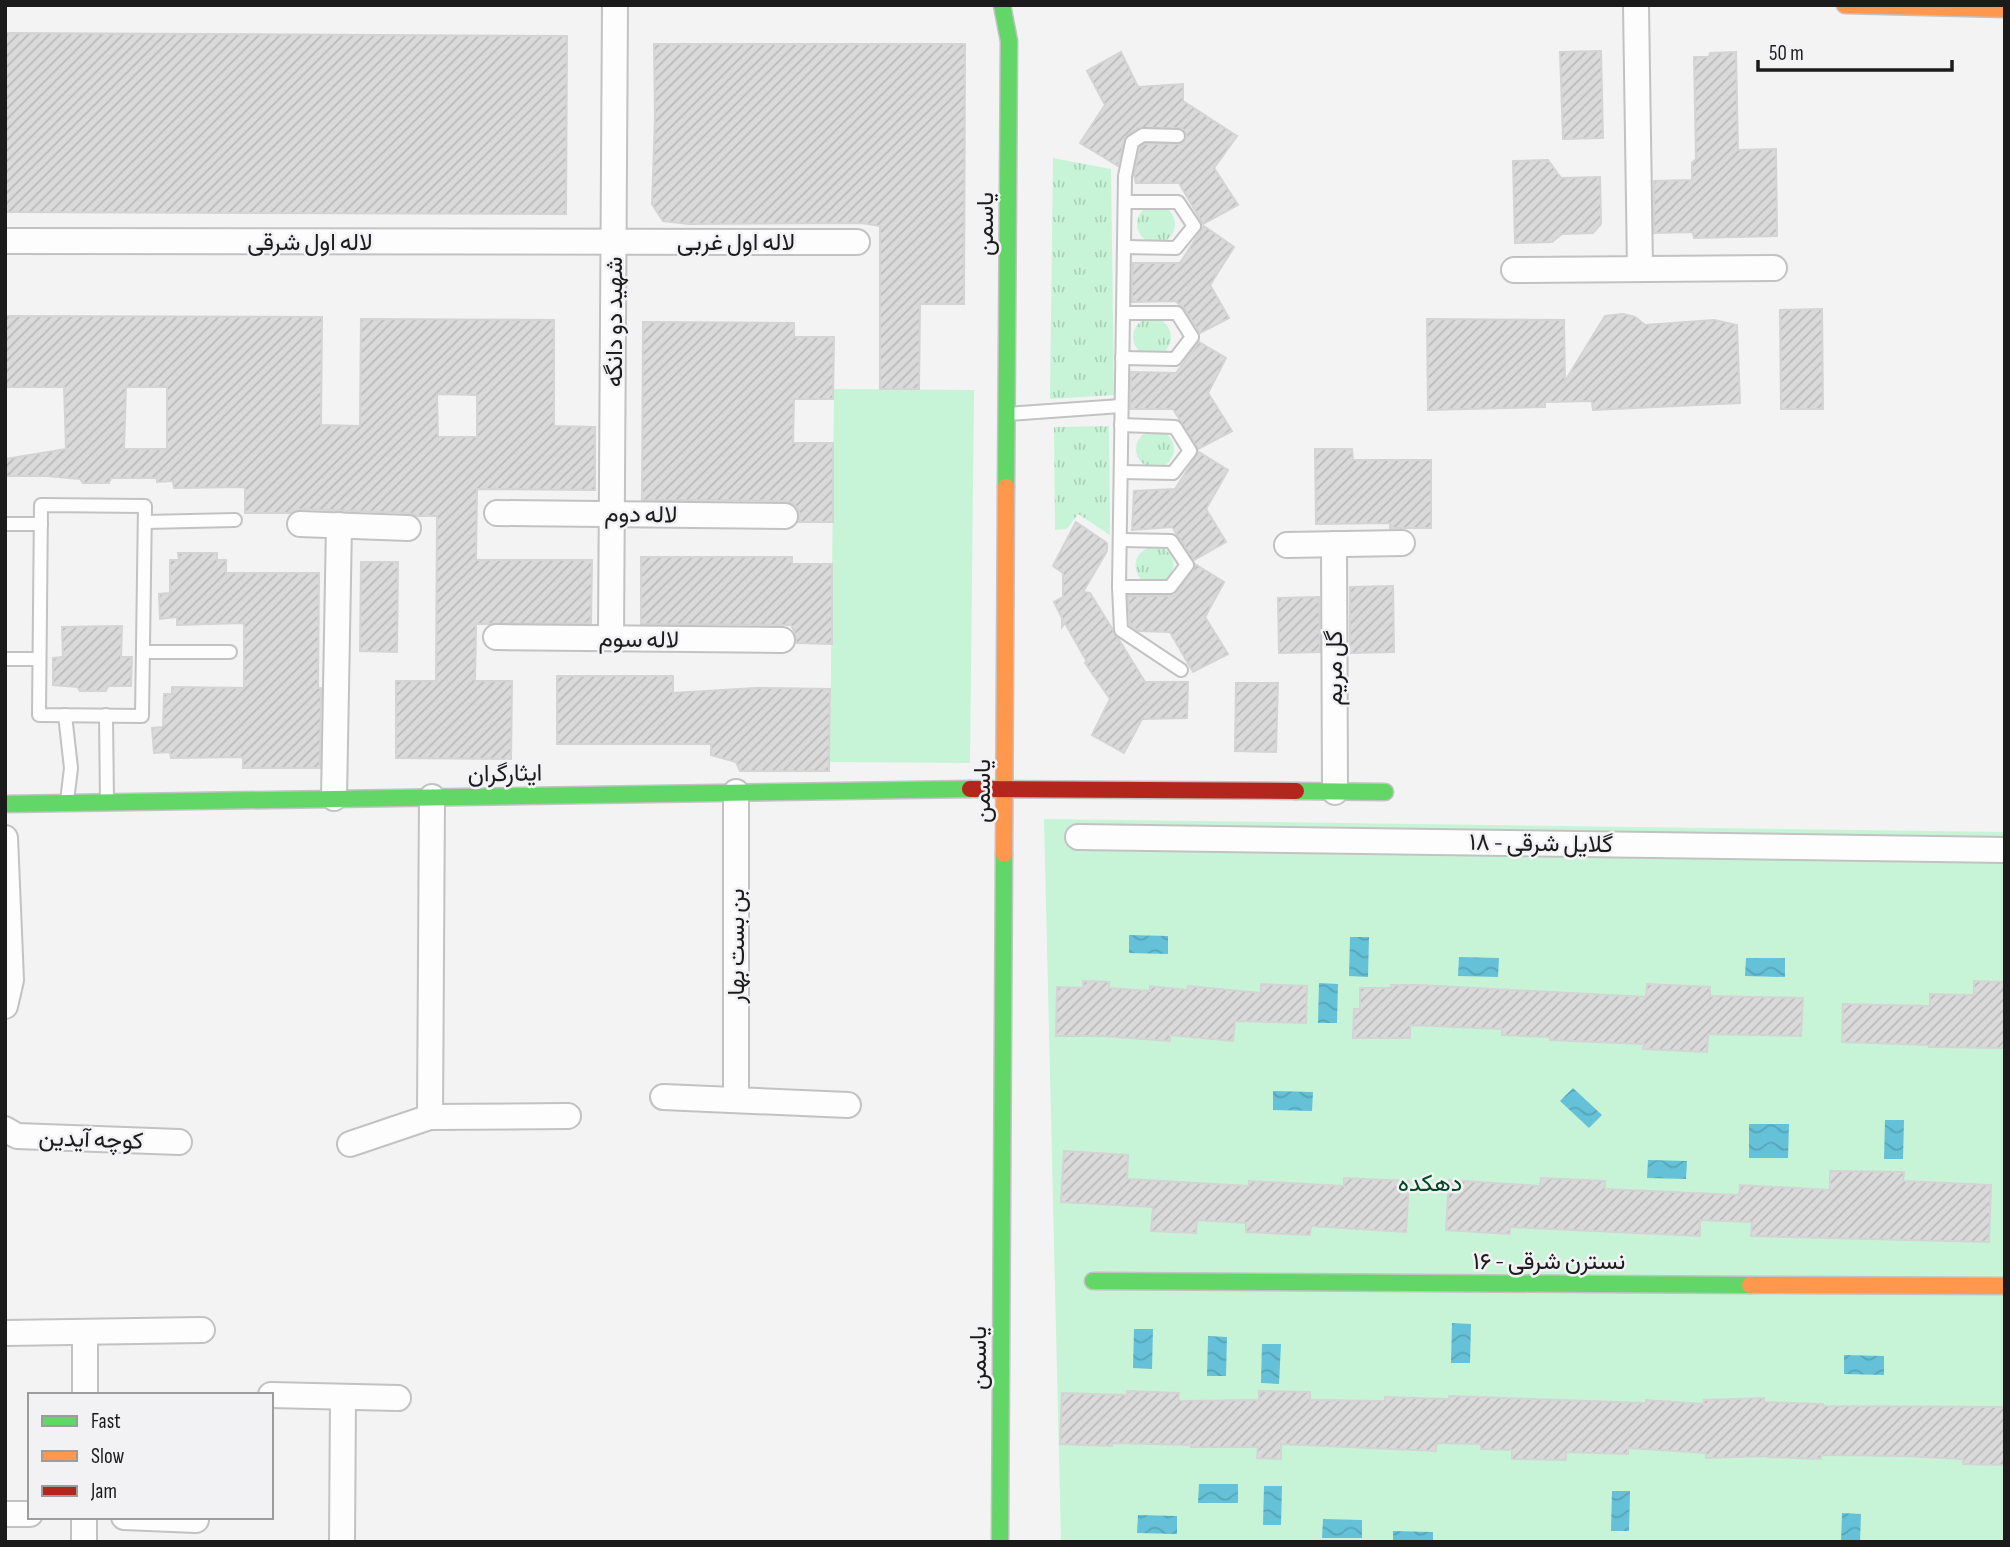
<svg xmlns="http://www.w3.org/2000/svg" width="2010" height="1547" font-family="'Sofia Sans Condensed',Vazirmatn,sans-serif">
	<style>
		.grass { fill: url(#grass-tufts) }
		.green { fill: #c7f4d6 }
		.water { fill: url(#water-waves) }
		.building { fill: url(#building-hatch); stroke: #d4d4d5; stroke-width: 2; fill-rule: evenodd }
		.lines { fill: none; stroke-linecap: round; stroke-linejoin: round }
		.lane-casing { stroke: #c2c2c3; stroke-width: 16 }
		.street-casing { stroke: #c2c2c3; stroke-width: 28 }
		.fast-casing { stroke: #c2c2c3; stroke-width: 19 }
		.slow-casing { stroke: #c2c2c3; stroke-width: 19 }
		.jam-casing { stroke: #c2c2c3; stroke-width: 19 }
		.lane { stroke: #fdfdfd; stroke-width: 12 }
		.street { stroke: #fdfdfd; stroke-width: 24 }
		.fast { stroke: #63d668; stroke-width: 16 }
		.slow { stroke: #ff974d; stroke-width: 16 }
		.jam { stroke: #b3261e; stroke-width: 16 }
		.labels { text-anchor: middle; stroke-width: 5; stroke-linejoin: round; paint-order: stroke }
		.street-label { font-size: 24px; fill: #1b1b1c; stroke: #f2f2f5 }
		.park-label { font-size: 24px; fill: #004824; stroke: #f2f2f5 }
	</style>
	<defs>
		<pattern id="grass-tufts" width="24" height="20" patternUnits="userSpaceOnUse" patternTransform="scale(1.75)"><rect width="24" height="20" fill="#c7f4d6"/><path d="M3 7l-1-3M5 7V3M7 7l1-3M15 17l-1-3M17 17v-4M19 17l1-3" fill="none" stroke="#aad1b7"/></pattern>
		<pattern id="water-waves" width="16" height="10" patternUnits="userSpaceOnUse" patternTransform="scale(1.75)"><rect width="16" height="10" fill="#64c1d8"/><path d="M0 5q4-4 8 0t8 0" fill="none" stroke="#56a5b9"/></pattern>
		<pattern id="building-hatch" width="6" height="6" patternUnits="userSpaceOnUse" patternTransform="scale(1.75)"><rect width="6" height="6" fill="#dadadb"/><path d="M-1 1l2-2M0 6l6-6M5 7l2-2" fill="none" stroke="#bababb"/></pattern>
	</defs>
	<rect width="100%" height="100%" fill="#f3f3f4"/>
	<g class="grass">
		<polygon points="1053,158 1111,169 1114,395 1050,399"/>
		<circle cx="1156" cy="224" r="19"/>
		<circle cx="1152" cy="337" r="19"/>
		<polygon points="1109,426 1110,535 1078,514 1067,529 1055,530 1054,427"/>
		<circle cx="1155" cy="449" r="19"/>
		<path d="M1159,546C1175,553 1178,567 1167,581H1142C1128,565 1138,546 1159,546Z"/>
	</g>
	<g class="green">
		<polygon points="834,389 974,390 970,763 830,762"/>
		<polygon points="1044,819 2005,832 2005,1542 1061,1542"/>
	</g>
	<g class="water">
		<polygon points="1129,935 1168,936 1168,954 1129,953"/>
		<polygon points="1350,937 1369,937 1368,977 1349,976"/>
		<polygon points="1459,957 1499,958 1498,977 1458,976"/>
		<polygon points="1746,958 1785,958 1785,977 1745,976"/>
		<polygon points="1319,983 1338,984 1337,1023 1318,1023"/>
		<polygon points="1573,1088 1602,1115 1589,1128 1560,1101"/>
		<polygon points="1273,1091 1313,1092 1312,1111 1273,1110"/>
		<polygon points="1885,1120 1904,1120 1903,1159 1884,1159"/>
		<polygon points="1749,1124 1789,1124 1788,1158 1749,1158"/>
		<polygon points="1648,1160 1687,1161 1686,1179 1647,1178"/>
		<polygon points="1452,1323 1471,1324 1470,1363 1451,1363"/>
		<polygon points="1134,1329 1153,1329 1152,1369 1133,1368"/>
		<polygon points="1208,1336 1227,1337 1226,1376 1207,1376"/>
		<polygon points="1262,1344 1281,1344 1279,1384 1261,1383"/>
		<polygon points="1844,1355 1884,1356 1884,1375 1844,1374"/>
		<polygon points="1199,1484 1238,1484 1238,1503 1198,1503"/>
		<polygon points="1264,1486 1282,1486 1281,1525 1263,1525"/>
		<polygon points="1612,1491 1630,1491 1629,1531 1611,1531"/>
		<polygon points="1842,1513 1861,1514 1860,1542 1841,1542"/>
		<polygon points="1138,1515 1177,1516 1177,1534 1137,1533"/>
		<polygon points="1323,1519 1362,1520 1362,1538 1322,1538"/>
		<polygon points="1393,1531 1433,1532 1433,1542 1393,1542"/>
	</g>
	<g class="building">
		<polygon points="5,33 567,36 566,214 5,212"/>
		<polygon points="654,44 965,44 964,304 920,304 919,389 880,389 880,226 862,223 689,224 663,221 652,204 655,119"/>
		<polygon points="1601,51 1603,138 1563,139 1560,52"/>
		<polygon points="1121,52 1138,87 1183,84 1183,101 1237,136 1214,168 1238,205 1203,224 1179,183 1136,183 1134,175 1140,147 1145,144 1182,144 1187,137 1182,128 1138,128 1125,137 1118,166 1080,143 1105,105 1087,71"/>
		<polygon points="1736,52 1738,150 1776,149 1777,236 1694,238 1693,232 1654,233 1654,181 1692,180 1692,163 1696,159 1694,57 1709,57 1710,53"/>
		<polygon points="1548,160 1561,178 1600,177 1601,224 1593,233 1562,234 1552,242 1515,243 1513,161"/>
		<polygon points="1204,226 1234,247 1210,285 1229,318 1200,333 1184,308 1175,301 1132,302 1132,282 1133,263 1180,263"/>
		<polygon points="1822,309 1823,409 1781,409 1780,310"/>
		<polygon points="1623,314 1635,317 1645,325 1714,320 1737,325 1740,403 1593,410 1592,401 1545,402 1545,407 1428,410 1427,319 1564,320 1565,381 1605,316"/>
		<path d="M5,316L322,317L321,425L360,426L361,319L554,320V426L595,427V490L477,489L476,560H592L591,623L476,624L475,681H512L511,759L396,758V681H436L437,516H417L409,513L301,509L291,513H245V487L174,488L173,481L157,482V478H111L109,483H83L80,479L47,476H5V459L66,449L64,387H5ZM126,387H167V449H124ZM437,394L477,395V437H438Z"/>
		<polygon points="643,322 794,323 794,337 834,337 833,399 794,399 793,443 833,443 833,522 798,522 800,515 798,508 792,503 785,501 642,500"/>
		<polygon points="1199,342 1226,358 1208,393 1232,431 1198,449 1173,409 1130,409 1131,372 1176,373"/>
		<polygon points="1315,449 1352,449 1353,460 1431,460 1431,528 1390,528 1390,523 1316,524"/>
		<polygon points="1199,452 1228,470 1206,509 1226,542 1194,560 1172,527 1132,530 1134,491 1175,489"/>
		<polygon points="1076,522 1107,543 1107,551 1083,592 1090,593 1145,682 1188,682 1187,718 1142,719 1124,753 1092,735 1110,699 1085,663 1087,662 1065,623 1062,627 1062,618 1054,602 1063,597 1063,573 1053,566"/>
		<polygon points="178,553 217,553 217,560 226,560 226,573 319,573 318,688 321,688 320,768 243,768 243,757 171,758 170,752 154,753 152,728 163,727 164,694 172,694 172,687 244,688 244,623 177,625 177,617 160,619 159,594 170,593 170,560 179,560"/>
		<polygon points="641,557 792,557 792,564 832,564 832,644 796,643 795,633 791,625 641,624"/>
		<polygon points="361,562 398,562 397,652 360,651"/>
		<polygon points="1195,564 1224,582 1205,617 1228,654 1193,672 1170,632 1139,631 1130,625 1128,596 1174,596 1194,570"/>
		<polygon points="1393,586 1394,652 1350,653 1350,587"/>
		<polygon points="1319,597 1320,652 1279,653 1278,598"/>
		<polygon points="122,626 121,657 132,657 131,686 108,686 106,691 80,691 77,687 53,685 53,658 63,657 62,627"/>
		<polygon points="557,676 673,676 673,693 756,688 830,689 829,771 740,771 736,762 711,755 711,744 557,744"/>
		<polygon points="1236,683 1278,683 1276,752 1235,751"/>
		<polygon points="1083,981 1109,982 1109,988 1150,991 1150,986 1187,990 1188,986 1261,993 1261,984 1307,986 1306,1023 1235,1021 1233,1041 1170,1035 1170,1041 1102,1036 1056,1036 1057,987 1083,988"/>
		<polygon points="1974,981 2005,982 2005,1048 1929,1047 1929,1045 1842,1042 1843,1004 1930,1006 1930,994 1974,995"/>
		<polygon points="1647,984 1710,987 1710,996 1803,998 1801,1036 1708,1034 1707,1052 1643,1049 1644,1044 1550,1040 1550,1037 1502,1035 1502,1029 1410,1025 1410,1038 1353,1038 1354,1009 1360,1009 1360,988 1391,988 1391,985 1419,985 1646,997"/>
		<polygon points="1064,1151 1128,1155 1127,1179 1249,1186 1249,1181 1344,1186 1344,1178 1409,1181 1406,1232 1311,1226 1310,1235 1246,1232 1246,1223 1197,1220 1196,1233 1151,1231 1153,1207 1061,1202"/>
		<polygon points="1830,1171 1904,1172 1903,1181 1991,1185 1989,1242 1751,1236 1752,1222 1700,1220 1700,1236 1510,1227 1510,1234 1446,1230 1449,1180 1540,1186 1541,1178 1605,1181 1605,1189 1739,1195 1740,1185 1830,1190"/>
		<polygon points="1127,1391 1179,1393 1178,1401 1259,1400 1259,1391 1310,1392 1310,1400 1385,1401 1385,1397 1449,1399 1449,1396 1646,1403 1646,1400 1704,1404 1704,1400 1764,1398 1764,1402 1823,1404 1823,1406 2005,1407 2005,1465 1963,1464 1963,1459 1904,1456 1821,1455 1821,1459 1769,1457 1770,1456 1706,1458 1706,1453 1628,1448 1628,1454 1566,1452 1566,1460 1512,1459 1512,1450 1481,1449 1481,1444 1436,1443 1436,1451 1281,1444 1281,1459 1257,1458 1258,1447 1191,1447 1191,1445 1112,1443 1112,1446 1060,1444 1062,1393 1127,1395"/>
	</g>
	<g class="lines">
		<defs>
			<g id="lane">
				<polyline points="1178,136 1143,135 1132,142 1125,176 1119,587 1121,630 1181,670"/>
				<polyline points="1124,247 1176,248 1194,226 1178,202 1125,202"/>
				<polyline points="1122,358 1175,359 1192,337 1177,313 1123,313"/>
				<polyline points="1007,414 1121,406"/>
				<polyline points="1121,425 1175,427 1190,451 1173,473 1121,472"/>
				<polygon points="41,505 145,506 142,716 39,715"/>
				<polyline points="145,522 235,520"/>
				<polyline points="5,524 41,524"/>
				<polyline points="1119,587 1170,587 1187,565 1171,541 1121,540"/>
				<polyline points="143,652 230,652"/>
				<polyline points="5,659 39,659"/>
				<polyline points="65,715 71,768 67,801"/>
				<polyline points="106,715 107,802"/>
			</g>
			<g id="street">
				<polyline points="1636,5 1640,268"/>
				<polyline points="5,241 857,242"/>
				<polyline points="1514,270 1774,268"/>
				<polyline points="497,513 785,516"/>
				<polyline points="300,524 408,528"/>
				<polyline points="1334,544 1335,792"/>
				<polyline points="1287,545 1402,543"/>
				<polyline points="496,637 782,640"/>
				<polyline points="611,638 615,5"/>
				<polyline points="334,798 339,525"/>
				<polyline points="1078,837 2005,850"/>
				<polyline points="5,838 11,980 5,1006"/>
				<polyline points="663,1097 848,1105"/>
				<polyline points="736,1099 736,792"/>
				<polyline points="430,1117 568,1116"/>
				<polyline points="5,1129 17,1136 179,1142"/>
				<polyline points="350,1144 430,1117 432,797"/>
				<polyline points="5,1333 202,1330"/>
				<polyline points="85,1395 85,1332"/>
				<polyline points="271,1395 398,1398"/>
				<polyline points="5,1514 30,1514"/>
				<polyline points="124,1517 196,1520"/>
				<polyline points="84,1542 84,1517"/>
				<polyline points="342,1542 343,1397"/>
			</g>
			<g id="fast">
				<polyline points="1002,5 1009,41 1006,487"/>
				<polyline points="1296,791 1385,792"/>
				<polyline points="5,804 970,789"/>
				<polyline points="1093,1281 1750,1285"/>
				<polyline points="1000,1542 1004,854"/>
			</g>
			<g id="slow">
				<polyline points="1845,5 2005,9"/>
				<polyline points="1004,854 1006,487"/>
				<polyline points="1750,1285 2005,1286"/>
			</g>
			<polyline id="jam" points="970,789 1296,791"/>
		</defs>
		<use href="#lane" class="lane-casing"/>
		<use href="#street" class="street-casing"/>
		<use href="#fast" class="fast-casing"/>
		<use href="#slow" class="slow-casing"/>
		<use href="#jam" class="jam-casing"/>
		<use href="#lane" class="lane"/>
		<use href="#street" class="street"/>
		<use href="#fast" class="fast"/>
		<use href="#slow" class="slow"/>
		<use href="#jam" class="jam"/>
	</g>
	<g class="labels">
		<g class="street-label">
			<text transform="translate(985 224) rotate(-90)" y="8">یاسمن</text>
			<text x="310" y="250">لاله اول شرقی</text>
			<text x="736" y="250">لاله اول غربی</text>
			<text transform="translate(614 322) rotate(-90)" y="8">شهید دو دانگه</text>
			<text transform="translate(641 514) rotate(1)" y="8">لاله دوم</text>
			<text transform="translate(639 639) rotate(1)" y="8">لاله سوم</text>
			<text transform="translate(1334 668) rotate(-90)" y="8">گل مریم</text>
			<text transform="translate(505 773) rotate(-1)" y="8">ایثارگران</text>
			<text transform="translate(982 791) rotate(-90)" y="8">یاسمن</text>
			<text transform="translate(1541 843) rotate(1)" y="8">گلایل شرقی - ۱۸</text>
			<text transform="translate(736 946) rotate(-90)" y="8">بن بست بهار</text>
			<text transform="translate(91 1139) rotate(2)" y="8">کوچه آیدین</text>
			<text x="1549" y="1269">نسترن شرقی - ۱۶</text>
			<text transform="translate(978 1358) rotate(-90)" y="8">یاسمن</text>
		</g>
		<g class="park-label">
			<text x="1430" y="1191">دهکده</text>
		</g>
	</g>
	<rect width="2010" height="1547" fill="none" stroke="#1b1b1c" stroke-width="14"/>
	<rect x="28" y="1393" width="245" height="126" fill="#f2f2f5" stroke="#9c9c9e" stroke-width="2"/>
	<rect x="42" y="1416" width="35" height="10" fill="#63d668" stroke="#9c9c9e" stroke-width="2"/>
	<text x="91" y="1428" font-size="21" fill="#1b1b1c">Fast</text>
	<rect x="42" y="1451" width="35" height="10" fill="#ff974d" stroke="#9c9c9e" stroke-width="2"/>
	<text x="91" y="1463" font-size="21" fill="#1b1b1c">Slow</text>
	<rect x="42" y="1486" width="35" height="10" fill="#b3261e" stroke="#9c9c9e" stroke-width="2"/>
	<text x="91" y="1498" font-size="21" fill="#1b1b1c">Jam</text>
	<path d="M1758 60v10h194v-10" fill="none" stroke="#1b1b1c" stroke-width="3.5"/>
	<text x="1769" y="60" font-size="21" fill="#1b1b1c" stroke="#f2f2f5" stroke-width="5" paint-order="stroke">50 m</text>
</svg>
